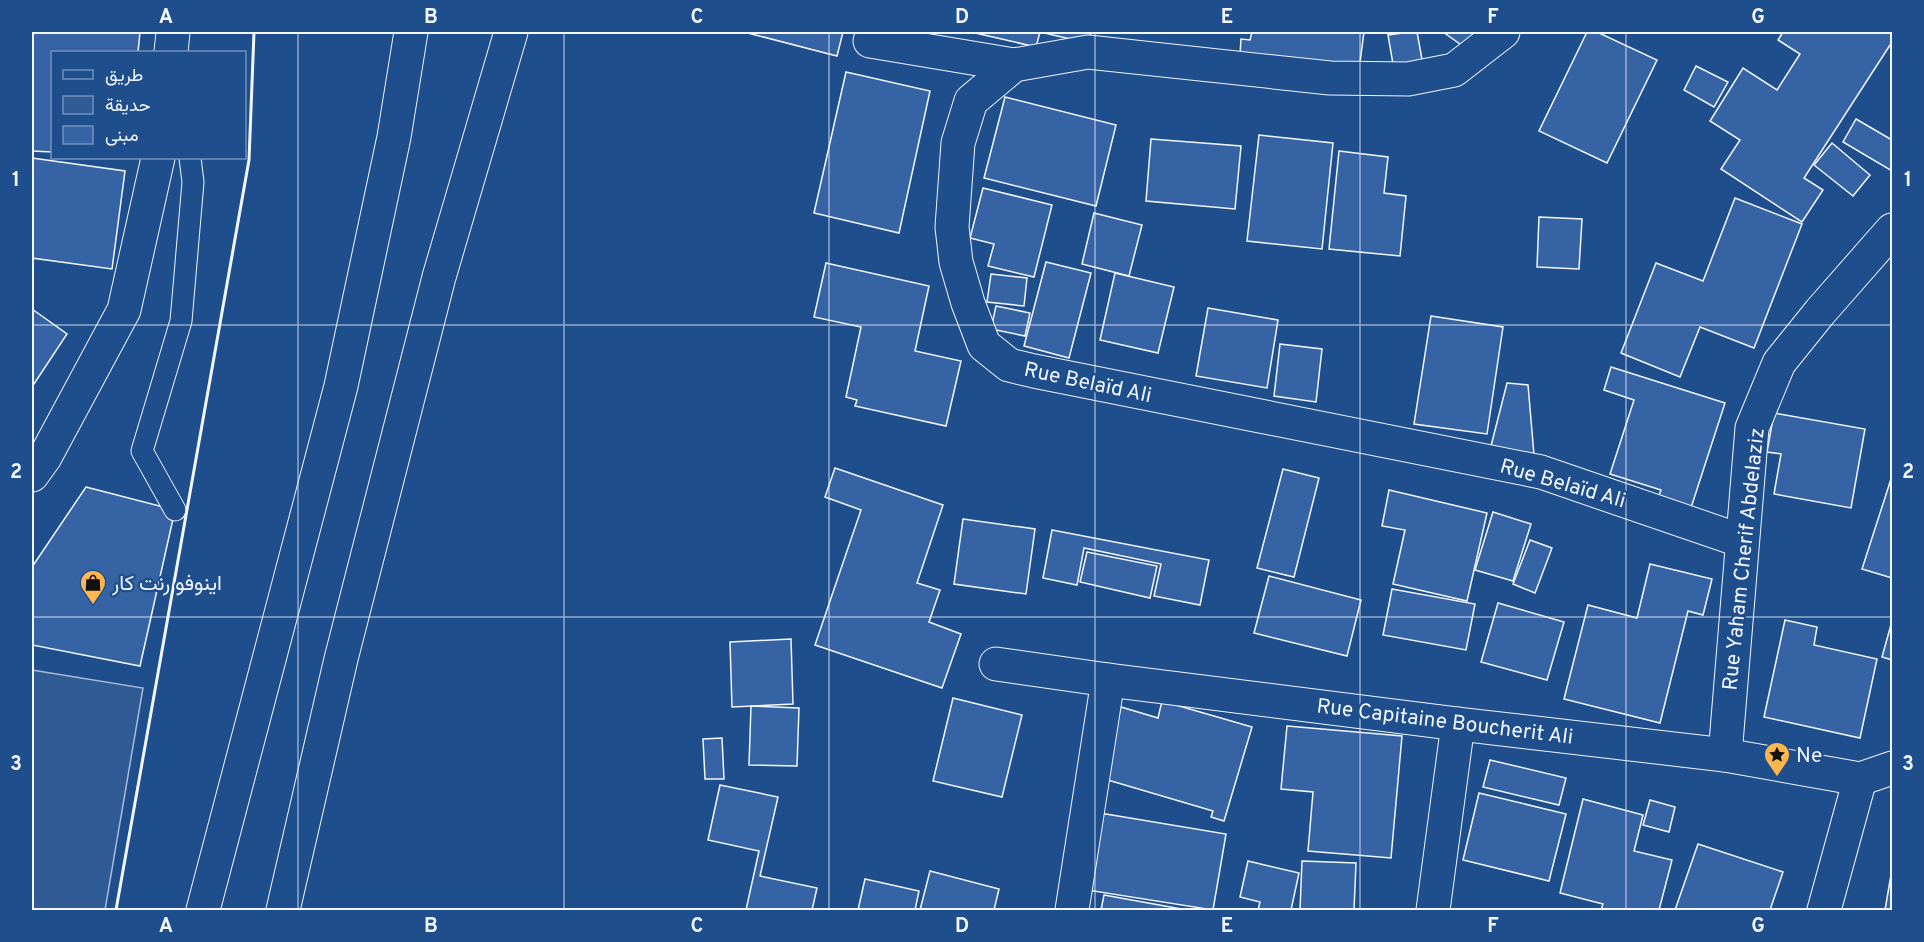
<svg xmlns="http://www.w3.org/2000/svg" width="1924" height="942" font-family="Overpass,Vazirmatn,sans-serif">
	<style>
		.green { fill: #305b95; stroke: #a8bbd7; stroke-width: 1.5 }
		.building { fill: #3563a3; stroke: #f2f6ff; stroke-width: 1.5 }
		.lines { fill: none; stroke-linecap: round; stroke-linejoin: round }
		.lane-casing { stroke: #f2f6ff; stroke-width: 23 }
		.street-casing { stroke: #f2f6ff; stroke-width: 35 }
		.highway-casing { stroke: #f2f6ff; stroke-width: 35 }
		.lane { stroke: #1f4e8c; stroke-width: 21 }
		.street { stroke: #1f4e8c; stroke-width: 33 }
		.highway { stroke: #1f4e8c; stroke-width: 33 }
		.wall { stroke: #f2f6ff; stroke-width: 3 }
		.grid { fill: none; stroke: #f2f6ff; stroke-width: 1.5; stroke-opacity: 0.55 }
		.labels { text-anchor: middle; stroke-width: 4.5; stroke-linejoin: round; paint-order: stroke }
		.street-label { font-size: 21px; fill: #f2f6ff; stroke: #1f4e8c }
		.poi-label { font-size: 21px; fill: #f2f6ff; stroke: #1f4e8c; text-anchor: start }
		.neatline { fill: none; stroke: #f2f6ff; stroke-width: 2 }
		.grid-label { font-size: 20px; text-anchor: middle; font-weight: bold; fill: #f2f6ff }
	</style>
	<rect width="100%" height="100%" fill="#1f4e8c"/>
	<polygon class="green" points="32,670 143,688 105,910 32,910"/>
	<g class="building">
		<polygon points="32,32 140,32 138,52 52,52 52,152 32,151"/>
		<polygon points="744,32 843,32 837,56"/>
		<polygon points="971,32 1040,32 1036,47"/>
		<polygon points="1044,32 1091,32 1088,43 1044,33"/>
		<polygon points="1252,32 1364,32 1359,70 1240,55 1241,39 1250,40"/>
		<polygon points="1410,32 1417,32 1423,65 1394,70 1388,35"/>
		<polygon points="1443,32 1484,32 1470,51"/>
		<polygon points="1587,32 1597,32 1657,60 1607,163 1539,131"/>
		<polygon points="1783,32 1892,32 1892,42 1804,178 1823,190 1802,222 1721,169 1740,140 1710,121 1743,68 1777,90 1800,54 1778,40"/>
		<polygon points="1696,66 1728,82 1714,107 1684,90"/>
		<polygon points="846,72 930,91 899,233 814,213"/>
		<polygon points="1005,97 1116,125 1096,206 984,178"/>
		<polygon points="1856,119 1892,140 1892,171 1843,142"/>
		<polygon points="1259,135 1333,143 1322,249 1247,241"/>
		<polygon points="1151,139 1241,146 1235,209 1146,201"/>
		<polygon points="1832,143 1870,175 1853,196 1814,165"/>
		<polygon points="1339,151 1388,157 1384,193 1406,196 1400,256 1329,249"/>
		<polygon points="32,158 125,171 112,269 32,258"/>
		<polygon points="983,188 1052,205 1034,277 988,266 994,244 970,238"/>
		<polygon points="1735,198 1802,224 1754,348 1700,327 1680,377 1621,353 1656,263 1703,281"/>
		<polygon points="1094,213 1142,225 1129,276 1082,264"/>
		<polygon points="1539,217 1582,219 1579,269 1537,267"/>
		<polygon points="1046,262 1091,273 1069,358 1024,346"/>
		<polygon points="826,263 929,286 915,351 961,361 946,426 855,406 857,400 846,397 861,327 814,317"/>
		<polygon points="1115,273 1174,287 1158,353 1100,340"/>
		<polygon points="991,274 1027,278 1024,306 987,302"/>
		<polygon points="996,306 1030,313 1025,336 991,329"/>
		<polygon points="1208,308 1278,320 1267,388 1196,376"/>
		<polygon points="32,309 67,334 32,387"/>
		<polygon points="1431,316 1503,327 1487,434 1414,424"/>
		<polygon points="1280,344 1322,349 1316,402 1274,396"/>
		<polygon points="1611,367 1725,403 1688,517 1655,506 1661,490 1610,474 1634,400 1604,390"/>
		<polygon points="1507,383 1528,385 1534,455 1491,446"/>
		<polygon points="1774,413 1865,429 1851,508 1774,494 1781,454 1767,452"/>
		<polygon points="835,468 943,505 917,583 940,590 929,622 961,634 942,688 815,645 861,510 825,497"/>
		<polygon points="1283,469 1319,478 1294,577 1257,568"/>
		<polygon points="1891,479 1892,479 1892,578 1862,569"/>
		<polygon points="86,487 175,510 140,666 32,645 32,567"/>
		<polygon points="1389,490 1487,513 1467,601 1393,584 1405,530 1382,526"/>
		<polygon points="1493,512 1531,524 1513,581 1475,570"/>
		<polygon points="963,519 1035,529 1026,594 954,584"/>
		<polygon points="1052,530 1209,560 1200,605 1154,596 1161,564 1084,548 1077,585 1043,578"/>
		<polygon points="1530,540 1552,548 1535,593 1513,584"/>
		<polygon points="1087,552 1157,566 1150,598 1080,582"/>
		<polygon points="1650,564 1712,579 1703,615 1688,611 1660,723 1564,699 1588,605 1637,618"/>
		<polygon points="1269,576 1361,600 1347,656 1254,633"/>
		<polygon points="1392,589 1475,604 1466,650 1383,635"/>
		<polygon points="1498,603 1564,622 1547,680 1481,662"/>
		<polygon points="1785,620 1817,627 1814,645 1877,659 1860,738 1764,717"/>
		<polygon points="1892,621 1892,660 1882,657"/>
		<polygon points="791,639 793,704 732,707 730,642"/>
		<polygon points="953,698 1022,715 1002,797 933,781"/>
		<polygon points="1162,701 1252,727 1224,821 1211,817 1213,811 1101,778 1121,707 1158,718"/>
		<polygon points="751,706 799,708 797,766 749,765"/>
		<polygon points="1287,726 1402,736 1391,858 1308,851 1313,792 1281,789"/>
		<polygon points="722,738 724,779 705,779 703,739"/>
		<polygon points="1490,760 1566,778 1559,805 1483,787"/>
		<polygon points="720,785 778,797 760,876 817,888 812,910 746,910 759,851 708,840"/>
		<polygon points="1479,793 1566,814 1549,881 1463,860"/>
		<polygon points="1583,799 1643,815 1634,851 1672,860 1659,910 1601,910 1603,904 1560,893"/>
		<polygon points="1650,800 1675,807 1669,832 1643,825"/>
		<polygon points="1100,813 1226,834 1213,910 1087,890"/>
		<polygon points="1698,844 1783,872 1770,910 1675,910"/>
		<polygon points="1248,861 1299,873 1291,910 1258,910 1260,902 1240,897"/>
		<polygon points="1302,861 1356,863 1354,910 1300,910"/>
		<polygon points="1892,869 1892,910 1885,910"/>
		<polygon points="930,871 999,889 994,910 920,910"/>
		<polygon points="865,879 919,891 915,910 858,910"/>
		<polygon points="1104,895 1187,910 1101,910"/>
	</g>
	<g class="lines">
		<defs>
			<polyline id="lane" points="175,510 142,451 181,321 193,182 190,158"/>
			<g id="street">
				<polyline points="1503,32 1454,70 1408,79 1330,78 1088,52 1014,65 971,101 958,143 952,227 956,262 968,303 984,345 1009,365 1034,371 1541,472 1742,541"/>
				<polyline points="870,41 1014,65"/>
				<polyline points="171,52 173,32"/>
				<polyline points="32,475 45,457 124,310 158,158"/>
				<polyline points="996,664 1108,680 1458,724 1725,755 1860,779 1892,768"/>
				<polyline points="1725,755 1752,428 1779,363 1820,312 1892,230"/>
				<polyline points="1072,910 1108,680"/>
				<polyline points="1433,910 1458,724"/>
				<polyline points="1824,910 1860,779"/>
			</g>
			<g id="highway">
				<polyline points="203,910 341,386 394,137 411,32"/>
				<polyline points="283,910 341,659 439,277 511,32"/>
			</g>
		</defs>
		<use href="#lane" class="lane-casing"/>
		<use href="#street" class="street-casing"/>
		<use href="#highway" class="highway-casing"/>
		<use href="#lane" class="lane"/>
		<use href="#street" class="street"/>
		<use href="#highway" class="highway"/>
		<polyline class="wall" points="116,910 249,160 254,32"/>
	</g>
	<path class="grid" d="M298,32V910M564,32V910M829,32V910M1095,32V910M1360,32V910M1626,32V910M32,325H1892M32,617H1892"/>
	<defs>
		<symbol id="shop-pin" viewBox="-11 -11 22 30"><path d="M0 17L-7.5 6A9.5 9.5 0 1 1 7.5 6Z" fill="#ffb74d" stroke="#1f4e8c"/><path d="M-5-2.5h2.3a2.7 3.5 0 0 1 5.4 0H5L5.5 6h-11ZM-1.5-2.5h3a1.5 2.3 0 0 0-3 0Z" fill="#111"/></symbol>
		<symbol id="sight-pin" viewBox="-11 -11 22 30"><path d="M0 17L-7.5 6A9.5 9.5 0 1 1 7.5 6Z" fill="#ffb74d" stroke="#1f4e8c"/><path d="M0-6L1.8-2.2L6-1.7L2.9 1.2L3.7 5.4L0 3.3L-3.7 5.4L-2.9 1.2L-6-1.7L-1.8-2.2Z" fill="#111"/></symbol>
	</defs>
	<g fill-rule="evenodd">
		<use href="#shop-pin" x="78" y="568" width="30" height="40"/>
		<use href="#sight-pin" x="1762" y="740" width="30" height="40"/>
	</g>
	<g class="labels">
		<g class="street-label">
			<text transform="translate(1088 382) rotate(12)" y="7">Rue Belaïd Ali</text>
			<text transform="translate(1563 483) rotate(16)" y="7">Rue Belaïd Ali</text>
			<text transform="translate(1743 559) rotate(-84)" y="7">Rue Yaham Cherif Abdelaziz</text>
			<text transform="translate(1445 721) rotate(7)" y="7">Rue Capitaine Boucherit Ali</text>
		</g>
		<g class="poi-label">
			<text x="112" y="590">اينوفو رنت كار</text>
			<text x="1796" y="762">Ne</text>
		</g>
	</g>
	<rect width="1924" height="942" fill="none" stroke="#1f4e8c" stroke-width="66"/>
	<rect x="51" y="51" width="195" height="108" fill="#1f4e8c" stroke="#7391ba" stroke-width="1.5"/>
	<rect x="63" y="70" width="30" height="9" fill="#1f4e8c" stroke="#7391ba" stroke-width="1.5"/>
	<text x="105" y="81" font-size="18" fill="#f2f6ff">طريق</text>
	<rect x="63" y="96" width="30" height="18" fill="#305b95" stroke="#7391ba" stroke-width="1.5"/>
	<text x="105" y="111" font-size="18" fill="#f2f6ff">حديقة</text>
	<rect x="63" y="126" width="30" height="18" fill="#3563a3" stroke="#7391ba" stroke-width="1.5"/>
	<text x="105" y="141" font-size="18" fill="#f2f6ff">مبنى</text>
	<rect x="33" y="33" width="1858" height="876" class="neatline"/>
	<g class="grid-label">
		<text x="166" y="23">A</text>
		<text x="431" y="23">B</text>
		<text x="697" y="23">C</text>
		<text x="962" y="23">D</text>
		<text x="1227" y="23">E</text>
		<text x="1493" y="23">F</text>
		<text x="1758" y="23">G</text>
		<text x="16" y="186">1</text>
		<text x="1908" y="186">1</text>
		<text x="16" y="478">2</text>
		<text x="1908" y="478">2</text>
		<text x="16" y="770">3</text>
		<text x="1908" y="770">3</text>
		<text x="166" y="932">A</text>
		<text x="431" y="932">B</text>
		<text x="697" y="932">C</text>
		<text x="962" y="932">D</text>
		<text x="1227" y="932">E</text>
		<text x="1493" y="932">F</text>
		<text x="1758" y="932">G</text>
	</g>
</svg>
